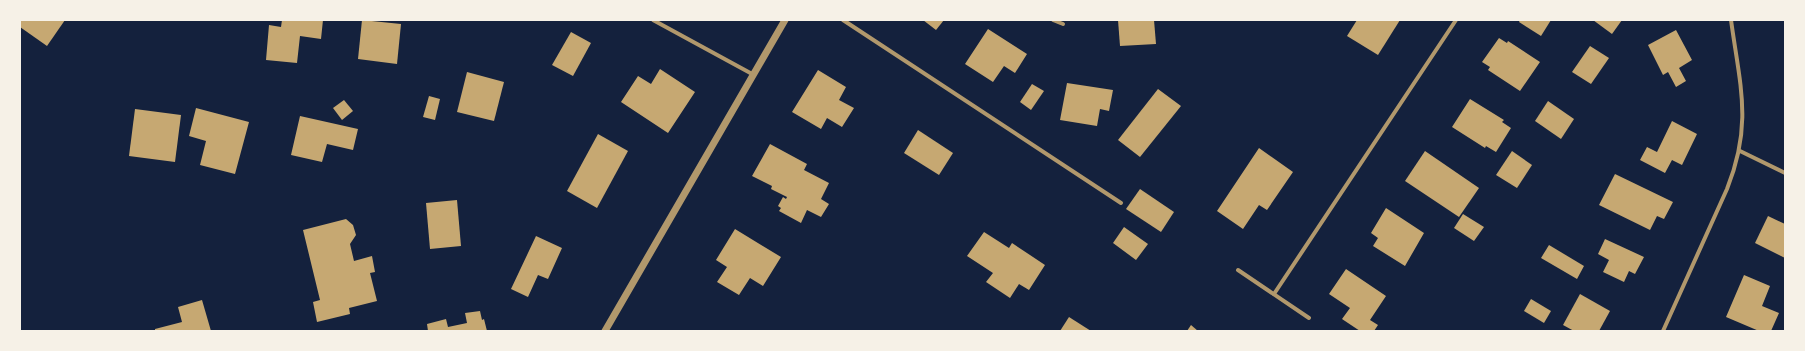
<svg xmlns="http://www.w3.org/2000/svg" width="1805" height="351" font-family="Roboto,sans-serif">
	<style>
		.building { fill: #c6a872 }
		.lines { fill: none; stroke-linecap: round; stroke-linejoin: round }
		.minor { stroke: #b1986c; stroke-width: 4 }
		.tertiary { stroke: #b1986c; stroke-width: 7 }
	</style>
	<rect width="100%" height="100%" fill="#14213d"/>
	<g class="building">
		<polygon points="21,20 65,20 47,46 20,27"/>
		<polygon points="282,20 323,20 321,39 300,36 297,63 266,60 269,25 281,27"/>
		<polygon points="362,20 401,24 397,64 358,59"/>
		<polygon points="923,20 944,20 936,30"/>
		<polygon points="1118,20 1154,20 1156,44 1120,46"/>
		<polygon points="1357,20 1400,20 1378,55 1347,36"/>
		<polygon points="1520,20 1551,20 1541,36 1519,22"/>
		<polygon points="1593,20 1622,20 1612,34"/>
		<polygon points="988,29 1027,54 1015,73 1004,66 993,82 965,64"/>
		<polygon points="1676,30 1692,60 1679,68 1686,81 1676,87 1668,72 1663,75 1648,45"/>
		<polygon points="571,32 591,43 573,76 552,65"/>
		<polygon points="1499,38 1507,43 1508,41 1540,62 1520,91 1488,70 1490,67 1482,62"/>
		<polygon points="1590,46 1609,58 1591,84 1572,72"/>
		<polygon points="660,69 695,92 668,133 621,102 638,76 651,84"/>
		<polygon points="818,70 846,87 839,100 854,108 842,127 827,118 821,129 792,112"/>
		<polygon points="467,72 504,82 494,121 457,112"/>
		<polygon points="1067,83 1113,90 1109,111 1100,109 1097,126 1060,120"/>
		<polygon points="1032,84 1044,91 1031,110 1020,102"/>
		<polygon points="1158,89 1181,106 1140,157 1118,140"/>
		<polygon points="429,96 440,99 435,120 423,117"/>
		<polygon points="1470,99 1504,120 1502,122 1511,128 1496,152 1486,146 1485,148 1452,127"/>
		<polygon points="344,100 353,111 342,120 333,108"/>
		<polygon points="1548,101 1574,119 1561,139 1535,121"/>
		<polygon points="196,108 249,122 235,174 200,165 206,141 189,136"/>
		<polygon points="135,109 181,115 175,162 129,156"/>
		<polygon points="300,116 358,129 353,150 327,144 322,162 291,155"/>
		<polygon points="1672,121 1697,134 1682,165 1672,160 1665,173 1640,160 1647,147 1657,152"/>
		<polygon points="918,130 953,153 939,175 904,153"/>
		<polygon points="598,134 628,151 597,208 567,191"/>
		<polygon points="770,144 807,164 804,170 829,183 821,199 829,204 821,217 807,210 801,223 779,211 781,208 778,206 783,197 786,199 787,197 771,189 772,186 752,176"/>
		<polygon points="1259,148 1293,172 1267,210 1259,205 1243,229 1217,211"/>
		<polygon points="1425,151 1479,188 1459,217 1405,181"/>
		<polygon points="1512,151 1532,165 1517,188 1496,175"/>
		<polygon points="1615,174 1673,202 1664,219 1657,216 1650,230 1599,205"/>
		<polygon points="1140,189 1174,212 1161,232 1126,209"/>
		<polygon points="457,200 461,246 430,249 426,203"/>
		<polygon points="1386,208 1424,233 1405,266 1373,246 1378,238 1371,233"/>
		<polygon points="1463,214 1484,227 1474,241 1454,228"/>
		<polygon points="1768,216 1785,224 1785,258 1755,243"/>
		<polygon points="346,219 353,225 356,235 350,244 354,261 372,256 375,272 370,273 377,301 349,308 350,314 317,322 313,302 320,300 303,230"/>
		<polygon points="1124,227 1148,244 1136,260 1113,243"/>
		<polygon points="735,229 781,257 763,286 750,278 739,295 717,282 727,267 716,260"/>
		<polygon points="984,232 1009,248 1012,243 1045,265 1029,290 1019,284 1010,298 986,282 993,273 967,256"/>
		<polygon points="536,236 562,248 548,279 538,275 528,297 511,289"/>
		<polygon points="1605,239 1644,257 1635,274 1629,271 1624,282 1603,272 1609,260 1598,254"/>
		<polygon points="1549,245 1584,266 1577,279 1541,258"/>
		<polygon points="1346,269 1386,296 1370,320 1378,325 1374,331 1360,331 1342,319 1350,308 1329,294"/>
		<polygon points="1744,275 1770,286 1762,306 1779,313 1771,331 1759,331 1726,317"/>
		<polygon points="1580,294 1610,311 1599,331 1574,331 1563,325"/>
		<polygon points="1531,299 1551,311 1544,323 1524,311"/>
		<polygon points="202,300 211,331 155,331 155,329 182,322 178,307"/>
		<polygon points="480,311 482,320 484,319 487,331 428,331 427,324 446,319 448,327 467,323 465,313"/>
		<polygon points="1069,317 1091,331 1060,331"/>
		<polygon points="1191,325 1198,331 1187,331"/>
	</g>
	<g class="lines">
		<g class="minor">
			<polyline points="653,20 754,75"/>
			<polyline points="843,20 1121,203"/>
			<polyline points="1053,20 1063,24"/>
			<polyline points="1740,151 1785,173"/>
			<polyline points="1238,270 1309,318"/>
			<polyline points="1274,294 1456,20"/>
			<path d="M1663,331L1727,189C1753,124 1740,86 1731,20"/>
		</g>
		<polyline class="tertiary" points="605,331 785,20"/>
	</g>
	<rect width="1805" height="351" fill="none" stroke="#f6f1e7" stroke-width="42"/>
</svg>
